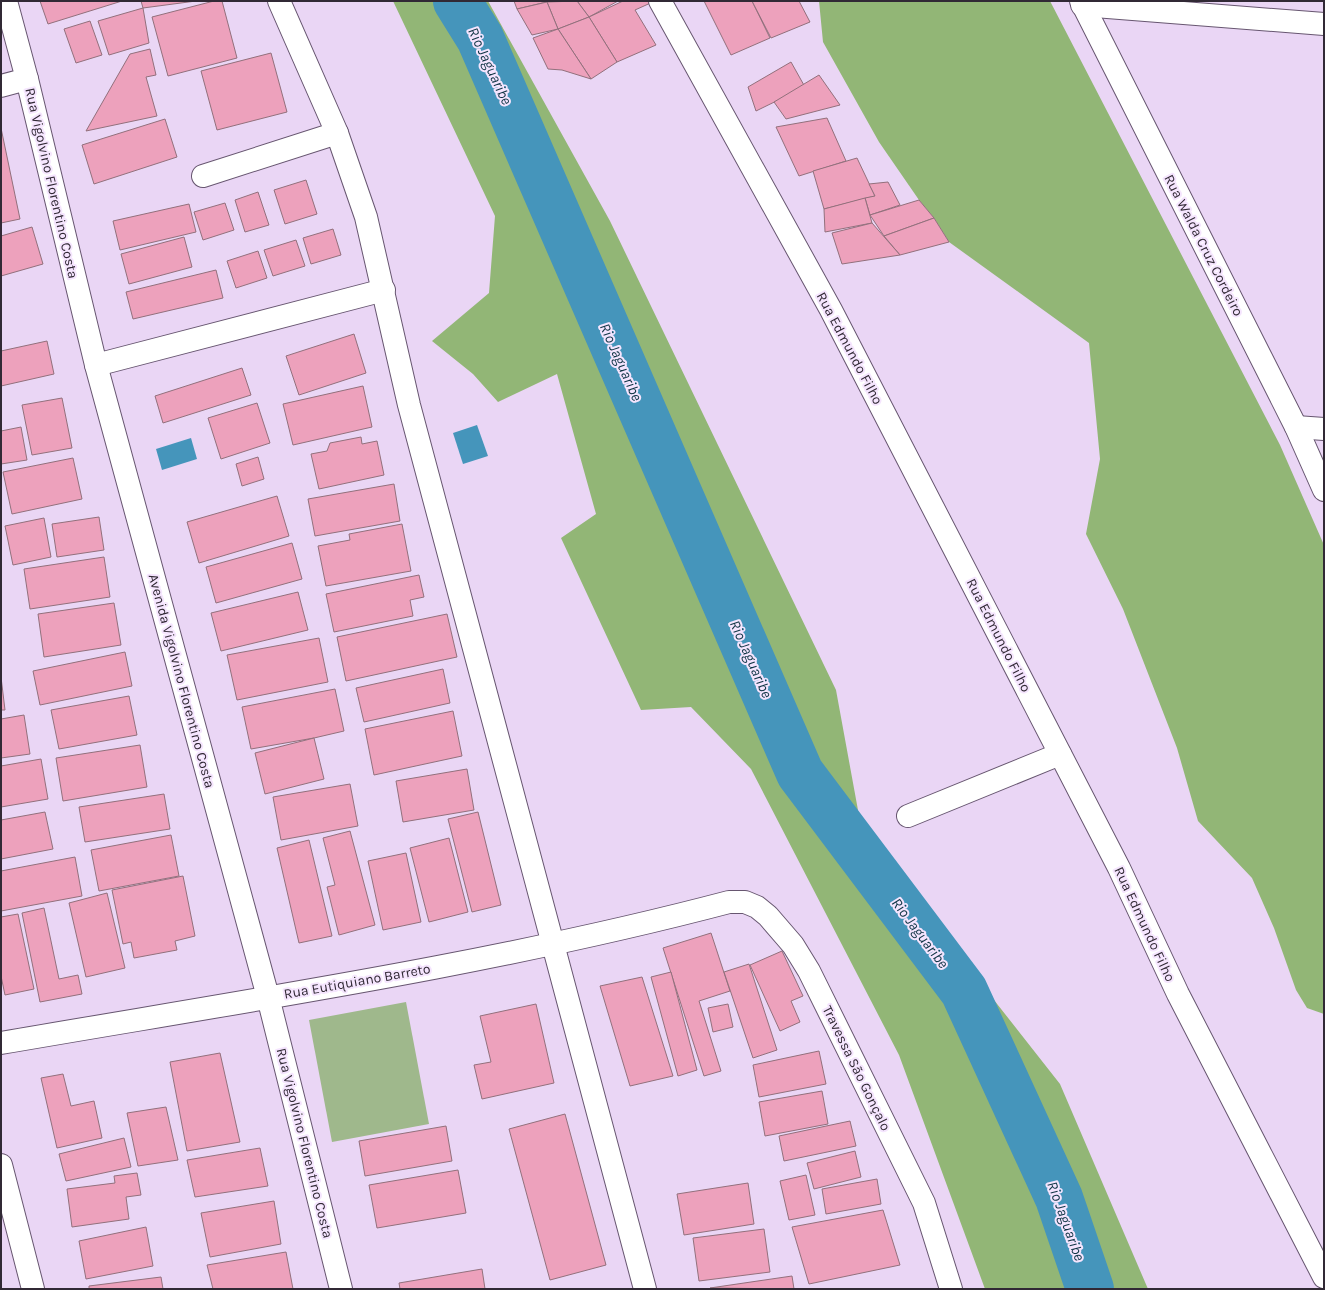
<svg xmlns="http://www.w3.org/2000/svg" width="1325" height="1290" font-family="Karla,sans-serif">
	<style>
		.green { fill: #9fb88c }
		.forest { fill: #92b676 }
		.water { fill: #4595bb }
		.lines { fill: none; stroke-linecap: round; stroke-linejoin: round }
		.river { stroke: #4595bb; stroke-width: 48 }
		.building { fill: #eda1bc; stroke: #92707c }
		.minor-casing { stroke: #675670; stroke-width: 24 }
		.minor { stroke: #fff; stroke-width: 22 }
		.labels { text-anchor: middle; stroke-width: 4; stroke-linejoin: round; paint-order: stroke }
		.street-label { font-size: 14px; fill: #312935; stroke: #f5e5fe }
		.water-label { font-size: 15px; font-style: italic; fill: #0f3444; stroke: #f5e5fe }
	</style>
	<rect width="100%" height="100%" fill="#ead6f5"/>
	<polygon class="green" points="406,1002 429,1124 332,1142 309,1020"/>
	<g class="forest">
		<polygon points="393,1 488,1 610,221 836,690 862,832 1060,1084 1148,1289 985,1289 899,1055 751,769 691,707 641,710 561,538 596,514 557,374 498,402 473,374 432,341 489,293 495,216"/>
		<polygon points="819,1 1050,1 1280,445 1324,545 1324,1014 1307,1008 1296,990 1274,928 1252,878 1198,821 1177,748 1123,609 1086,534 1100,459 1089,343 949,242 934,218 919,200 879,142 823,42"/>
	</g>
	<g class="water">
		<polygon points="477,425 488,456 463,464 453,433"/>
		<polygon points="191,438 197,459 162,470 156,449"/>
	</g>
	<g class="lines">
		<polyline class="river" points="457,1 480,38 800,773 964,991 1059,1198 1090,1289"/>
	</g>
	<g class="building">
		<polygon points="40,1 122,1 48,24"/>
		<polygon points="141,1 196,1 143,8"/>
		<polygon points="214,1 222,1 237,58 168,76 152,17"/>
		<polygon points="514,1 551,1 517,9"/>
		<polygon points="577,1 618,1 589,17"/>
		<polygon points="577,1 589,17 558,29 547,2"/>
		<polygon points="623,1 655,1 635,10 656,45 617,62 589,17"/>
		<polygon points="704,1 752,1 770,38 731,55"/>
		<polygon points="752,1 799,1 810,22 771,38"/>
		<polygon points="547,2 558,29 532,35 517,9"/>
		<polygon points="143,8 149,43 109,55 98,21"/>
		<polygon points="589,17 617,62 591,79 558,29"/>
		<polygon points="90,21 102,55 76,63 64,29"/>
		<polygon points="558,29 591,79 562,70 548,69 533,38"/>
		<polygon points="150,49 156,75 146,77 157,116 86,131 130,54"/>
		<polygon points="271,53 287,112 217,130 201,71"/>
		<polygon points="791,62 805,87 756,111 748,87"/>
		<polygon points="819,75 840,105 786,119 774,102"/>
		<polygon points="827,118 846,161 799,176 776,127"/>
		<polygon points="165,119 177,157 94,184 82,145"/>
		<polygon points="1,128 20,219 1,223"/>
		<polygon points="857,158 875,196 824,209 813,171"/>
		<polygon points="306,180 317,214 285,224 274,190"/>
		<polygon points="888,182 900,205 870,215 865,198 875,196 869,184"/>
		<polygon points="258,192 269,225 245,232 235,200"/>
		<polygon points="865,198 872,223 825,232 824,209"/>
		<polygon points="919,200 934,218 884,236 870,215"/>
		<polygon points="225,203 234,230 203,240 194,212"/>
		<polygon points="189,204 196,232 120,250 113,221"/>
		<polygon points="934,218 949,242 900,255 884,236"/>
		<polygon points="872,223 900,255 842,264 832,233"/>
		<polygon points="32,227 43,264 1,276 1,236"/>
		<polygon points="333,229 341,255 311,264 303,238"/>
		<polygon points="184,237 192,267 129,284 121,254"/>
		<polygon points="296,240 305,266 273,276 264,250"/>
		<polygon points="258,251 267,278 236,288 227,261"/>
		<polygon points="216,270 223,298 133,319 126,292"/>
		<polygon points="354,334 366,373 299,395 286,356"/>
		<polygon points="47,341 54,374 1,386 1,351"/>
		<polygon points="242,368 251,395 163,423 155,396"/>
		<polygon points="363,386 372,427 293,445 283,404"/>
		<polygon points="62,398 72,448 32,455 22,405"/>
		<polygon points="257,403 270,443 221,459 208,418"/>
		<polygon points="21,427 27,460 1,464 1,431"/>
		<polygon points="361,437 362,444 377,441 384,475 319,489 311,454 327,451 330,443"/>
		<polygon points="258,457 264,479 242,486 236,464"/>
		<polygon points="73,458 82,499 12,514 3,472"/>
		<polygon points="394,484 400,521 315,536 308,499"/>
		<polygon points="277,496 289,536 199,563 187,522"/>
		<polygon points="99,517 104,550 57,557 52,524"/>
		<polygon points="44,518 51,557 13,565 5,526"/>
		<polygon points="402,524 411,571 326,586 318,546 350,540 349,534"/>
		<polygon points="292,543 302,579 216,603 206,567"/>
		<polygon points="104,557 110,597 30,609 24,569"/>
		<polygon points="419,575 424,597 410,600 413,616 334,632 326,594"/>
		<polygon points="298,592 308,630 221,651 211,613"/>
		<polygon points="114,603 121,645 44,657 38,614"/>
		<polygon points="447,614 457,657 346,681 337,637"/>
		<polygon points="319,638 328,682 237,700 227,655"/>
		<polygon points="125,652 132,686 40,705 33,671"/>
		<polygon points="443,669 450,703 364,722 356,688"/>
		<polygon points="1,677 5,710 1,710"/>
		<polygon points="335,689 344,731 314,738 251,749 242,707"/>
		<polygon points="129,696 137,735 59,749 51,710"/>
		<polygon points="453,711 462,756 374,775 365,729"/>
		<polygon points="24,715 30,754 1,758 1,719"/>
		<polygon points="314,738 324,779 265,794 255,753"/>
		<polygon points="140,745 147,787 63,801 56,758"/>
		<polygon points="41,759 48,799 1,807 1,766"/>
		<polygon points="467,769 474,810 403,822 396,781"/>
		<polygon points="350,784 358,826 281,840 273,797"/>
		<polygon points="164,794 170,829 85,842 79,807"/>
		<polygon points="45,812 53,849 1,859 1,820"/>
		<polygon points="478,812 501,905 472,912 448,819"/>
		<polygon points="350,831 375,925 339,935 327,887 335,885 323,838"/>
		<polygon points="171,835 179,876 99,891 91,850"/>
		<polygon points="449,838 468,912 429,922 410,848"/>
		<polygon points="309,840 332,936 299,943 277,848"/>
		<polygon points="406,853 421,922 383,930 368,861"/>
		<polygon points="75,857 82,896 1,911 1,871"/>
		<polygon points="183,876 195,936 175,941 177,950 134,958 131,942 123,944 112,890"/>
		<polygon points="107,893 125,968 86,977 69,903"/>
		<polygon points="44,908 59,979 78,975 82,994 40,1002 22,913"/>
		<polygon points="18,914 34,989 5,995 1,976 1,917"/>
		<polygon points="711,933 730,991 699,1001 721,1071 704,1076 663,948"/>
		<polygon points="782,951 803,996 791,1001 800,1022 780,1031 750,965"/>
		<polygon points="749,964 777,1050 753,1058 724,972"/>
		<polygon points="671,972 697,1070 678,1076 651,977"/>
		<polygon points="642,977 673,1076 630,1086 600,986"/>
		<polygon points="536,1004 554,1083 482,1099 474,1065 491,1062 480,1016"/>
		<polygon points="728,1004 733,1027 713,1032 708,1008"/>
		<polygon points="819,1051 826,1084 759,1097 753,1065"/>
		<polygon points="220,1053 240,1142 187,1151 170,1062"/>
		<polygon points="63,1074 71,1106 94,1101 102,1138 57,1148 41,1078"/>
		<polygon points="822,1091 828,1124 765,1136 759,1102"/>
		<polygon points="166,1107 178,1160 138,1166 127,1113"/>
		<polygon points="565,1114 606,1265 550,1280 509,1129"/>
		<polygon points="850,1121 856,1146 784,1161 779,1136"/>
		<polygon points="446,1126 452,1161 365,1176 359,1141"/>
		<polygon points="124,1138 131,1167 66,1181 59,1154"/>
		<polygon points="260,1148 268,1186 195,1197 187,1160"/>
		<polygon points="855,1151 861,1177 814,1189 807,1163"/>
		<polygon points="458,1170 466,1213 377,1228 369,1185"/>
		<polygon points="137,1173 141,1195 126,1197 129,1219 72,1227 67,1189 115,1183 114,1176"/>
		<polygon points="806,1175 815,1215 789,1220 780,1181"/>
		<polygon points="877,1179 881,1204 826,1214 822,1189"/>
		<polygon points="748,1183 754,1224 684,1235 677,1194"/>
		<polygon points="274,1201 281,1244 210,1257 201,1213"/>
		<polygon points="883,1210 900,1265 809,1284 792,1227"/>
		<polygon points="146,1227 153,1266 86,1279 79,1241"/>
		<polygon points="764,1229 770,1272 699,1281 693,1238"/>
		<polygon points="286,1252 293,1289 213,1289 207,1265"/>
		<polygon points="482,1269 485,1289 400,1289 399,1283"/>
		<polygon points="792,1276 794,1289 710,1288"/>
		<polygon points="161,1277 163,1289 89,1289 89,1286"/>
	</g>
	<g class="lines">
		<defs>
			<g id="minor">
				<polyline points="6,1 27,79 96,365 268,997 341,1289"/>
				<polyline points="279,1 337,133 366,217 409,405 645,1289"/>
				<polyline points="660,1 831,310 1119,868 1178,994 1324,1277"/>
				<polyline points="1081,1 1296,427 1324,490"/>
				<polyline points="1082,5 1324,24"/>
				<polyline points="1,86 27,79"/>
				<polyline points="203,176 337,133"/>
				<polyline points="96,365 384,290"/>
				<polyline points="1296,427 1324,429"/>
				<polyline points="908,816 1060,754"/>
				<path d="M1,1043C244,1001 490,965 729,902H745L757,907L768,916L793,945L809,971L924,1203L951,1289"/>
				<polyline points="1,1165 33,1289"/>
			</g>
		</defs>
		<use href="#minor" class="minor-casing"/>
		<use href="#minor" class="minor"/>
	</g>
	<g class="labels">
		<g class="street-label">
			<text transform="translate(52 183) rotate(77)" y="5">Rua Vigolvino Florentino Costa</text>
			<text transform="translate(1204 245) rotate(63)" y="5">Rua Walda Cruz Cordeiro</text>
			<text transform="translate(850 348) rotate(62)" y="5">Rua Edmundo Filho</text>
			<text transform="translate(999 635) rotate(63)" y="5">Rua Edmundo Filho</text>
			<text transform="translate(182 681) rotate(75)" y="5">Avenida Vigolvino Florentino Costa</text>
			<text transform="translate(1145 924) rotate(65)" y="5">Rua Edmundo Filho</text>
			<text transform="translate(357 981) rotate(-10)" y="5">Rua Eutiquiano Barreto</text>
			<text transform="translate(857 1068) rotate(64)" y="5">Travessa São Gonçalo</text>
			<text transform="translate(305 1143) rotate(76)" y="5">Rua Vigolvino Florentino Costa</text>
		</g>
		<g class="water-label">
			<text transform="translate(490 66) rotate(65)" y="5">Rio Jaguaribe</text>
			<text transform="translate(621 362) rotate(66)" y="5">Rio Jaguaribe</text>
			<text transform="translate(751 659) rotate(66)" y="5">Rio Jaguaribe</text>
			<text transform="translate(920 933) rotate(53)" y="5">Rio Jaguaribe</text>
			<text transform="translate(1066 1221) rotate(70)" y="5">Rio Jaguaribe</text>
		</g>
	</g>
	<rect width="1325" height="1290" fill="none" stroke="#312935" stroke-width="4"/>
</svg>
